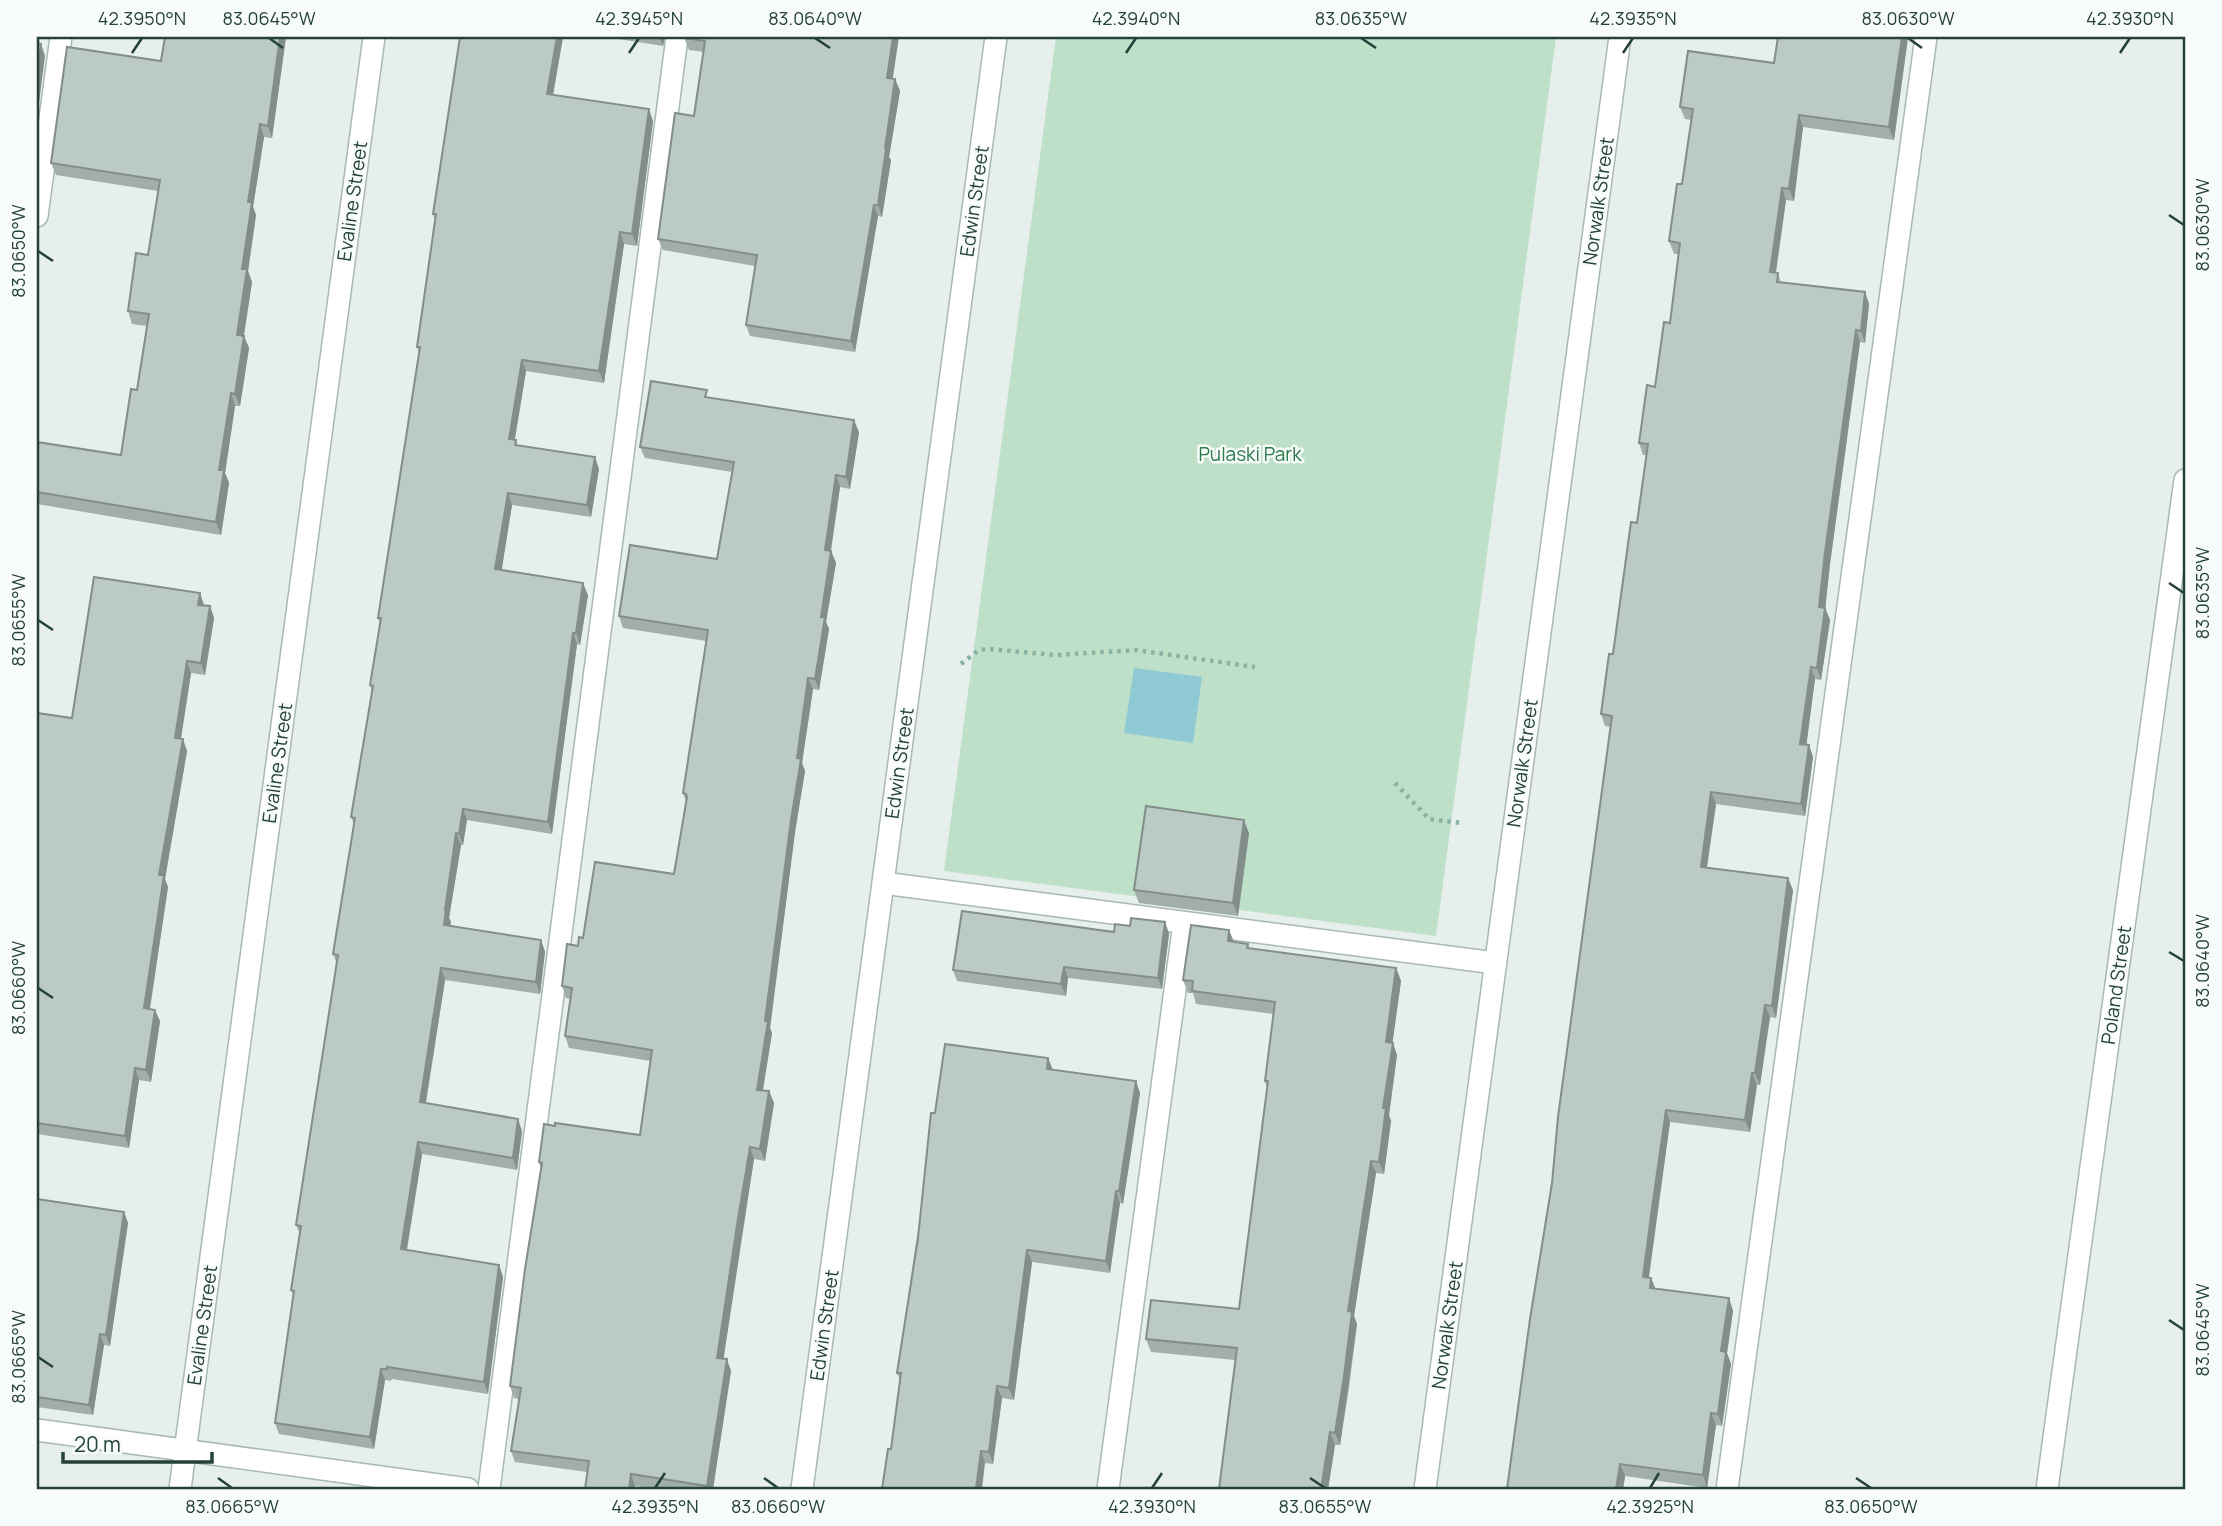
<svg xmlns="http://www.w3.org/2000/svg" width="2222" height="1526" font-family="Manrope,sans-serif">
	<style>
		.park { fill: #bfe0c8 }
		.water { fill: #8ec9d4 }
		.lines { fill: none; stroke-linecap: round; stroke-linejoin: round }
		.minor-casing { stroke: #a8b8b2; stroke-width: 24 }
		.path { stroke: #86b3a5; stroke-width: 4.5; stroke-dasharray: 3.5 5; stroke-linecap: butt }
		.minor { stroke: #fff; stroke-width: 21 }
		.wall { fill: #a1aea9 }
		.shaded-wall { fill: #838d89 }
		.building { fill: #bbcac4; stroke: #838d89; stroke-width: 2 }
		.ticks { fill: none; stroke: #24423a; stroke-width: 2.5 }
		.labels { text-anchor: middle; stroke-width: 5; stroke-linejoin: round; paint-order: stroke }
		.street-label { font-size: 19px; fill: #24423a; stroke: #f7fbf9 }
		.park-label { font-size: 19px; fill: #2d7a4b; stroke: #f7fbf9 }
		.neatline { fill: none; stroke: #24423a; stroke-width: 2.5 }
		.ticks-label { font-size: 18px; text-anchor: middle; fill: #24423a }
	</style>
	<rect width="100%" height="100%" fill="#e6efeb"/>
	<polygon class="park" points="1056,37 1556,37 1436,936 944,871"/>
	<polygon class="water" points="1134,668 1202,677 1193,743 1124,733"/>
	<g class="lines">
		<defs>
			<g id="minor">
				<polyline points="37,216 61,37"/>
				<polyline points="883,883 1495,963"/>
				<polyline points="37,1430 468,1489"/>
				<polyline points="180,1489 374,37"/>
				<polyline points="489,1489 677,37"/>
				<polyline points="802,1489 996,37"/>
				<polyline points="1108,1489 1184,923"/>
				<polyline points="1425,1489 1620,37"/>
				<polyline points="1727,1489 1926,37"/>
				<polyline points="2047,1489 2185,480"/>
			</g>
		</defs>
		<use href="#minor" class="minor-casing"/>
		<g class="path">
			<polyline points="961,664 979,650 989,649 1056,655 1136,650 1255,667"/>
			<polyline points="1395,783 1429,819 1461,823"/>
		</g>
		<use href="#minor" class="minor"/>
	</g>
	<g class="wall">
		<polygon points="165,37 286,37 272,138 264,137 253,207 256,215 248,271 252,282 244,336 249,348 240,406 235,406 225,473 229,483 221,535 37,504 37,442 121,455 137,390 147,326 132,324 128,311 148,255 158,191 56,175 51,163 161,61"/>
		<polygon points="460,37 563,37 553,95 653,121 637,246 624,244 604,383 526,371 515,439 518,446 599,469 591,517 512,505 501,570 588,595 580,645 577,644 552,834 467,820 463,845 461,845 449,918 451,922 450,926 541,940 545,952 540,994 445,980 426,1103 522,1131 517,1170 422,1154 407,1250 499,1265 503,1277 488,1394 392,1379 391,1381 385,1380 374,1449 279,1434 275,1423 294,1296 291,1290 300,1234 296,1225 337,964 333,954 354,825 351,817 372,691 370,685 380,623 378,618 419,353 417,347 435,220 433,214"/>
		<polygon points="606,37 665,37 663,46"/>
		<polygon points="684,37 895,79 900,91 889,157 891,160 882,217 878,216 855,352 750,336 746,325 755,266 663,250 658,239 694,116 704,52 689,50"/>
		<polygon points="1908,37 1894,140 1803,127 1794,201 1786,200 1776,273 1778,273 1781,283 1865,292 1869,304 1865,343 1860,342 1830,564 1825,608 1830,620 1821,680 1815,679 1806,745 1809,745 1813,757 1805,816 1716,804 1707,868 1793,890 1776,1018 1770,1017 1760,1085 1757,1085 1750,1132 1670,1122 1649,1278 1651,1278 1655,1288 1729,1298 1733,1311 1727,1353 1731,1364 1722,1426 1716,1425 1707,1488 1625,1476 1623,1489 1552,1183 1611,727 1605,726 1601,714 1637,523 1646,455 1643,455 1639,443 1655,387 1670,323 1679,254 1674,254 1669,241 1682,184 1692,120 1685,119 1680,107 1774,63"/>
		<polygon points="710,398 859,432 850,489 840,487 831,551 836,563 826,622 829,629 819,690 813,689 802,763 805,771 795,832 770,1028 772,1033 763,1090 769,1091 774,1103 765,1161 754,1159 741,1237 723,1359 731,1371 713,1489 657,1489 635,1486 587,1472 515,1462 511,1451 519,1399 514,1398 510,1386 541,1170 539,1162 555,1126 640,1135 651,1061 569,1048 565,1036 571,999 566,998 562,986 578,946 583,938 674,874 686,802 683,793 706,641 623,628 619,616 717,559 732,472 645,458 640,447"/>
		<polygon points="200,593 204,606 210,606 214,618 205,675 191,673 181,739 187,751 165,879 168,887 150,1009 160,1021 151,1082 139,1080 129,1148 37,1134 37,713 72,718"/>
		<polygon points="1249,833 1238,916 1139,903 1134,890"/>
		<polygon points="1165,922 1169,934 1162,989 1068,978 1066,996 957,981 953,970 1114,932 1130,926"/>
		<polygon points="1234,942 1248,944 1249,948 1396,968 1401,981 1392,1043 1397,1055 1389,1115 1391,1121 1384,1174 1376,1173 1354,1316 1357,1324 1349,1388 1340,1445 1335,1445 1328,1489 1219,1489 1235,1360 1151,1352 1146,1339 1239,1309 1267,1088 1265,1081 1273,1014 1196,1004 1193,993 1188,993 1183,980"/>
		<polygon points="1053,1070 1140,1093 1123,1204 1120,1203 1110,1273 1032,1262 1014,1400 1002,1398 993,1464 985,1463 900,1380 897,1373 935,1113"/>
		<polygon points="37,1199 124,1212 128,1223 110,1346 104,1345 93,1415 37,1407"/>
	</g>
	<g class="shaded-wall">
		<polygon points="280,37 286,37 272,138 268,126"/>
		<polygon points="557,37 563,37 551,106 547,94"/>
		<polygon points="659,37 665,37 663,46"/>
		<polygon points="893,37 899,37 891,90 887,78"/>
		<polygon points="1902,37 1908,37 1894,140 1889,127"/>
		<polygon points="41,44 45,56 37,119 37,75"/>
		<polygon points="895,79 900,91 889,157 891,160 882,217 878,205 885,148"/>
		<polygon points="649,109 653,121 637,246 632,234"/>
		<polygon points="1799,115 1803,127 1794,201 1789,189"/>
		<polygon points="260,124 264,137 253,207 256,215 248,271 252,282 242,347 237,335 242,269 248,202"/>
		<polygon points="1782,188 1786,200 1774,284 1770,272"/>
		<polygon points="874,205 878,216 855,352 851,341"/>
		<polygon points="620,232 624,244 604,383 599,371"/>
		<polygon points="1865,292 1869,304 1865,343 1861,331"/>
		<polygon points="1856,330 1860,342 1830,564 1824,620 1819,607 1825,552"/>
		<polygon points="244,336 249,348 240,406 235,394"/>
		<polygon points="522,360 526,371 513,450 509,439"/>
		<polygon points="231,393 235,406 225,473 229,483 221,535 216,522 219,470"/>
		<polygon points="854,420 859,432 850,489 846,477"/>
		<polygon points="595,457 599,469 591,517 587,505"/>
		<polygon points="836,475 840,487 829,562 825,550"/>
		<polygon points="508,493 512,505 500,581 495,569"/>
		<polygon points="831,551 836,563 826,622 829,629 819,690 815,679 821,617"/>
		<polygon points="583,583 588,595 580,645 576,633"/>
		<polygon points="200,593 204,605 202,616 198,605"/>
		<polygon points="210,606 214,618 205,675 201,663"/>
		<polygon points="1825,608 1830,620 1821,680 1817,668"/>
		<polygon points="573,633 577,644 552,834 548,822"/>
		<polygon points="187,661 191,673 179,750 175,738"/>
		<polygon points="1811,667 1815,679 1805,756 1800,744"/>
		<polygon points="808,678 813,689 802,763 805,771 795,832 770,1028 772,1033 761,1101 757,1090 797,758"/>
		<polygon points="183,739 187,751 165,879 168,887 148,1020 144,1008 159,875"/>
		<polygon points="1809,745 1813,757 1805,816 1801,804"/>
		<polygon points="1711,792 1716,804 1705,879 1701,867"/>
		<polygon points="463,809 467,820 463,845 459,834"/>
		<polygon points="1244,820 1249,833 1238,916 1233,903"/>
		<polygon points="456,833 461,845 449,918 451,922 448,936 444,925 445,910"/>
		<polygon points="1788,878 1793,890 1776,1018 1772,1006"/>
		<polygon points="1165,922 1169,934 1162,989 1158,978"/>
		<polygon points="1229,930 1234,942 1228,941"/>
		<polygon points="541,940 545,952 540,994 536,982"/>
		<polygon points="1064,967 1068,978 1066,996 1061,984"/>
		<polygon points="441,968 445,980 424,1113 420,1102"/>
		<polygon points="1396,968 1401,981 1391,1054 1386,1042"/>
		<polygon points="1765,1005 1770,1017 1760,1085 1755,1073"/>
		<polygon points="155,1010 160,1021 151,1082 146,1070"/>
		<polygon points="1393,1043 1397,1055 1389,1115 1391,1121 1384,1174 1379,1162 1383,1108"/>
		<polygon points="1048,1058 1053,1070 1047,1069"/>
		<polygon points="135,1068 139,1080 129,1148 125,1136"/>
		<polygon points="1752,1073 1757,1085 1750,1132 1745,1120"/>
		<polygon points="1136,1081 1140,1093 1123,1204 1119,1191"/>
		<polygon points="769,1091 774,1103 765,1161 760,1149"/>
		<polygon points="1666,1110 1670,1122 1647,1289 1643,1277"/>
		<polygon points="518,1119 522,1131 517,1170 513,1158"/>
		<polygon points="418,1142 422,1154 405,1260 401,1249"/>
		<polygon points="750,1147 754,1159 722,1369 717,1358"/>
		<polygon points="1371,1161 1376,1173 1354,1316 1357,1324 1340,1445 1335,1433 1348,1311"/>
		<polygon points="1116,1191 1120,1203 1110,1273 1106,1261"/>
		<polygon points="124,1212 128,1223 110,1346 106,1335"/>
		<polygon points="1027,1250 1032,1262 1014,1400 1009,1388"/>
		<polygon points="499,1265 503,1277 488,1394 484,1382"/>
		<polygon points="1651,1278 1656,1290 1650,1288"/>
		<polygon points="1729,1298 1733,1311 1727,1353 1731,1364 1722,1426 1718,1414 1721,1351"/>
		<polygon points="100,1334 104,1345 93,1415 89,1405"/>
		<polygon points="727,1359 731,1371 713,1489 708,1489 707,1486"/>
		<polygon points="381,1369 385,1380 374,1449 370,1437"/>
		<polygon points="997,1386 1002,1398 993,1464 989,1452"/>
		<polygon points="1711,1413 1716,1425 1707,1488 1703,1475"/>
		<polygon points="1330,1432 1335,1445 1328,1489 1321,1489"/>
		<polygon points="981,1451 985,1463 982,1489 976,1489"/>
		<polygon points="1620,1464 1625,1476 1623,1489 1616,1489"/>
		<polygon points="631,1474 635,1486 635,1489 629,1489"/>
	</g>
	<g class="building">
		<polygon points="165,37 280,37 268,126 260,124 248,202 252,202 242,269 247,269 237,335 244,336 235,394 231,393 219,470 224,470 216,522 37,492 37,442 121,455 131,389 137,390 149,314 128,311 136,253 148,255 160,180 51,163 67,47 161,61"/>
		<polygon points="460,37 557,37 547,94 649,109 632,234 620,232 599,371 522,360 509,439 516,440 515,445 595,457 587,505 508,493 495,569 583,583 576,633 573,633 548,822 463,809 459,834 456,833 445,910 446,910 444,925 541,940 536,982 441,968 420,1102 518,1119 513,1158 418,1142 401,1249 499,1265 484,1382 387,1367 387,1369 381,1369 370,1437 275,1423 294,1291 291,1290 301,1226 296,1225 338,955 333,954 355,818 351,817 373,686 370,685 381,618 378,618 420,347 417,347 436,214 433,214"/>
		<polygon points="684,37 893,37 887,78 895,79 885,148 886,149 878,205 874,205 851,341 746,325 757,255 658,239 675,113 694,116 705,41 684,38"/>
		<polygon points="1778,37 1902,37 1889,127 1799,115 1789,189 1782,188 1770,272 1778,273 1777,282 1865,292 1861,331 1856,330 1825,552 1819,607 1825,608 1817,668 1811,667 1800,744 1809,745 1801,804 1711,792 1701,867 1788,878 1772,1006 1765,1005 1755,1073 1752,1073 1745,1120 1666,1110 1652,1208 1643,1277 1651,1278 1650,1288 1729,1298 1721,1351 1726,1352 1718,1414 1711,1413 1703,1475 1620,1464 1616,1489 1507,1489 1530,1319 1552,1183 1558,1117 1612,716 1601,714 1609,654 1613,654 1631,522 1637,523 1648,444 1639,443 1647,385 1655,387 1664,322 1670,323 1680,243 1669,241 1677,184 1682,184 1693,109 1680,107 1688,51 1774,63"/>
		<polygon points="37,43 41,44 37,75"/>
		<polygon points="651,381 707,390 705,397 854,420 846,477 836,475 825,550 831,551 821,617 825,617 815,679 808,678 797,758 801,759 791,820 765,1021 768,1021 757,1090 769,1091 760,1149 750,1147 737,1225 717,1358 727,1359 707,1486 631,1474 629,1489 585,1489 589,1461 511,1451 521,1388 510,1386 525,1269 542,1163 539,1162 544,1124 555,1126 555,1123 640,1135 652,1050 565,1036 572,988 562,986 567,944 578,946 579,937 583,938 595,862 674,874 687,797 686,794 683,793 708,630 619,616 630,545 717,559 734,462 640,447"/>
		<polygon points="94,577 200,593 198,605 210,606 201,663 187,661 175,738 183,739 159,875 164,875 144,1008 155,1010 146,1070 135,1068 125,1136 37,1123 37,713 72,718"/>
		<polygon points="1146,806 1244,820 1233,903 1134,890"/>
		<polygon points="962,911 1114,932 1115,924 1130,926 1131,918 1165,922 1158,978 1064,967 1061,984 953,970"/>
		<polygon points="1191,925 1229,930 1228,941 1248,944 1247,948 1396,968 1386,1042 1393,1043 1383,1108 1386,1108 1379,1162 1371,1161 1348,1311 1352,1312 1344,1376 1335,1433 1330,1432 1321,1489 1219,1489 1237,1348 1146,1339 1151,1300 1239,1309 1268,1081 1265,1081 1275,1002 1192,991 1193,981 1183,980"/>
		<polygon points="945,1044 1048,1058 1047,1069 1136,1081 1119,1191 1116,1191 1106,1261 1027,1250 1009,1388 997,1386 989,1452 981,1451 976,1489 882,1489 888,1449 891,1449 901,1373 897,1373 918,1238 931,1113 935,1113"/>
		<polygon points="37,1199 124,1212 106,1335 100,1334 89,1405 37,1397"/>
	</g>
	<path class="ticks" d="M269,38L283,48M815,38L830,48M1361,38L1376,48M1908,38L1922,48M132,53L142,38M629,53L639,38M1126,53L1136,38M1623,53L1633,38M2120,53L2130,38M2169,215L2184,225M38,251L53,261M2169,583L2184,593M38,620L53,630M2169,952L2184,961M38,988L53,998M2169,1320L2184,1330M38,1357L53,1367M218,1478L232,1488M764,1478L778,1488M1310,1478L1325,1488M1856,1478L1871,1488M655,1488L665,1473M1152,1488L1162,1473M1650,1488L1659,1473"/>
	<g class="labels">
		<g class="street-label">
			<text transform="translate(352 201) rotate(-82)" y="7">Evaline Street</text>
			<text transform="translate(974 201) rotate(-82)" y="7">Edwin Street</text>
			<text transform="translate(1598 201) rotate(-82)" y="7">Norwalk Street</text>
			<text transform="translate(277 763) rotate(-82)" y="7">Evaline Street</text>
			<text transform="translate(899 763) rotate(-82)" y="7">Edwin Street</text>
			<text transform="translate(1522 763) rotate(-82)" y="7">Norwalk Street</text>
			<text transform="translate(2116 985) rotate(-82)" y="7">Poland Street</text>
			<text transform="translate(202 1325) rotate(-82)" y="7">Evaline Street</text>
			<text transform="translate(824 1325) rotate(-82)" y="7">Edwin Street</text>
			<text transform="translate(1447 1325) rotate(-82)" y="7">Norwalk Street</text>
		</g>
		<g class="park-label">
			<text x="1250" y="461">Pulaski Park</text>
		</g>
	</g>
	<rect width="2222" height="1526" fill="none" stroke="#f7fbf9" stroke-width="77"/>
	<path d="M63 1452v10h149v-10" fill="none" stroke="#24423a" stroke-width="3.5"/>
	<text x="74" y="1452" font-size="21" fill="#24423a" stroke="#f7fbf9" stroke-width="5" paint-order="stroke">20 m</text>
	<rect x="38" y="38" width="2146" height="1450" class="neatline"/>
	<g class="ticks-label">
		<text x="142" y="25">42.3950°N</text>
		<text x="269" y="25">83.0645°W</text>
		<text x="639" y="25">42.3945°N</text>
		<text x="815" y="25">83.0640°W</text>
		<text x="1136" y="25">42.3940°N</text>
		<text x="1361" y="25">83.0635°W</text>
		<text x="1633" y="25">42.3935°N</text>
		<text x="1908" y="25">83.0630°W</text>
		<text x="2130" y="25">42.3930°N</text>
		<text transform="translate(2203 225) rotate(-90)" y="6">83.0630°W</text>
		<text transform="translate(19 251) rotate(-90)" y="6">83.0650°W</text>
		<text transform="translate(2203 593) rotate(-90)" y="6">83.0635°W</text>
		<text transform="translate(19 620) rotate(-90)" y="6">83.0655°W</text>
		<text transform="translate(2203 961) rotate(-90)" y="6">83.0640°W</text>
		<text transform="translate(19 988) rotate(-90)" y="6">83.0660°W</text>
		<text transform="translate(2203 1330) rotate(-90)" y="6">83.0645°W</text>
		<text transform="translate(19 1357) rotate(-90)" y="6">83.0665°W</text>
		<text x="232" y="1513">83.0665°W</text>
		<text x="655" y="1513">42.3935°N</text>
		<text x="778" y="1513">83.0660°W</text>
		<text x="1152" y="1513">42.3930°N</text>
		<text x="1325" y="1513">83.0655°W</text>
		<text x="1650" y="1513">42.3925°N</text>
		<text x="1871" y="1513">83.0650°W</text>
	</g>
</svg>
